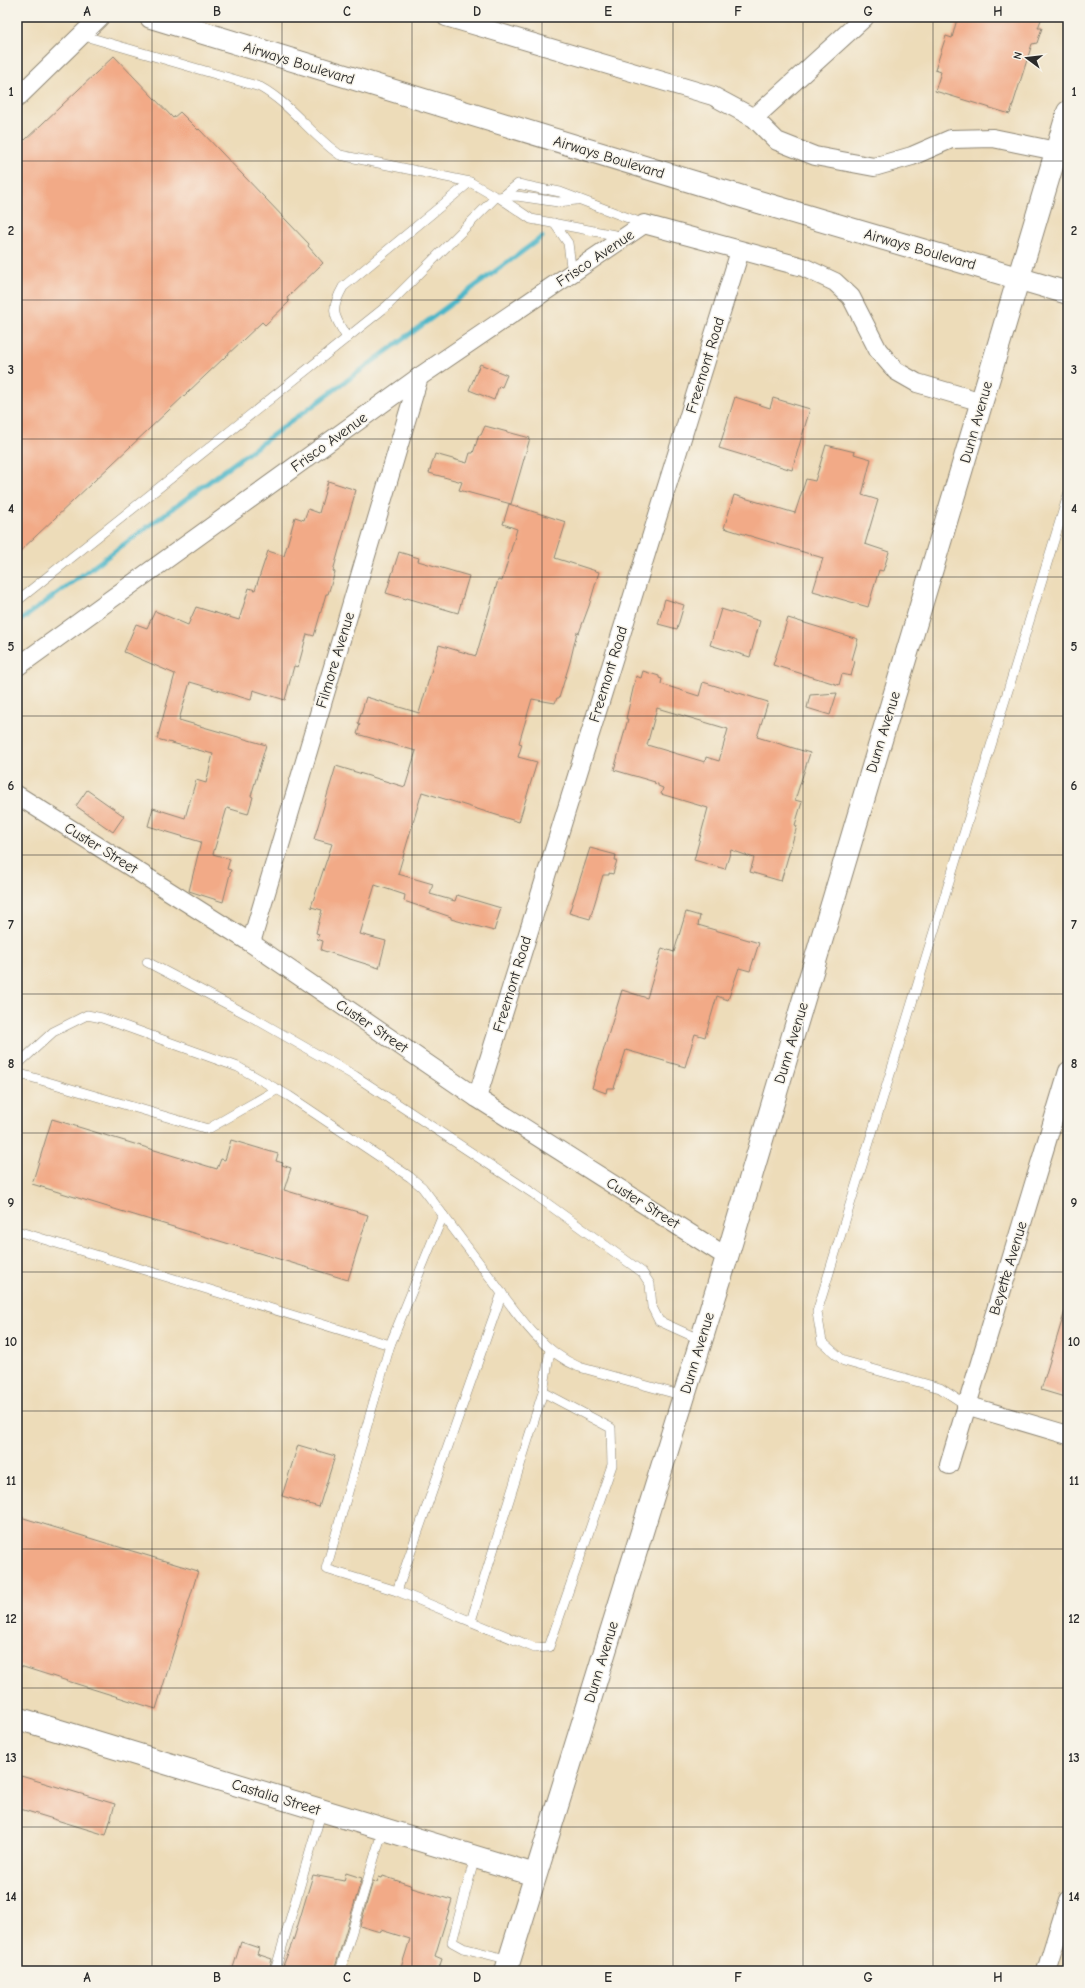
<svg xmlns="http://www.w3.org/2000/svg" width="1085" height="1988" font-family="'Comic Neue',sans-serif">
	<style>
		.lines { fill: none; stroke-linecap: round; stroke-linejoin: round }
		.stream { stroke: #4bb6c8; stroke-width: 5 }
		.building { fill: #f2aa87; fill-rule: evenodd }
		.lane-casing { stroke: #8c8472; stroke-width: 10 }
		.street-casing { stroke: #8c8472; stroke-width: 20 }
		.secondary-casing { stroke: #8c8472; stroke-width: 24 }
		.primary-casing { stroke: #8c8472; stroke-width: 24 }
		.lane { stroke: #fff; stroke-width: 9 }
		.street { stroke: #fff; stroke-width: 18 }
		.secondary { stroke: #fff; stroke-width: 22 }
		.primary { stroke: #fff; stroke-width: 22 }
		.grid { fill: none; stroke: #2b2b2b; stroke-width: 1; stroke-opacity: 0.55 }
		.labels { text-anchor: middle; stroke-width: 3; stroke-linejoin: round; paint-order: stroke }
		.street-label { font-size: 15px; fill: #2b2b2b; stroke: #f7f3e8 }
		.neatline { fill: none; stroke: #2b2b2b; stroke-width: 1.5 }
		.grid-label { font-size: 13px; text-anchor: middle; font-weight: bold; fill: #2b2b2b }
	</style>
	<rect width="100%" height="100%" fill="#f7f3e8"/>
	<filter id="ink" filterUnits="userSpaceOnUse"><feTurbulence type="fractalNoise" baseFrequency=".025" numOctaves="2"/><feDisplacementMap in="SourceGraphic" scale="8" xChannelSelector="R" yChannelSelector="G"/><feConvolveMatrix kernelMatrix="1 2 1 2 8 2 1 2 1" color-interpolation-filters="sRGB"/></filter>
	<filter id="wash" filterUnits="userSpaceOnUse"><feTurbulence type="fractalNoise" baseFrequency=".012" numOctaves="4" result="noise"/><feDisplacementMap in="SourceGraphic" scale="16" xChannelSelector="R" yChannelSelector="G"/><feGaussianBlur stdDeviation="0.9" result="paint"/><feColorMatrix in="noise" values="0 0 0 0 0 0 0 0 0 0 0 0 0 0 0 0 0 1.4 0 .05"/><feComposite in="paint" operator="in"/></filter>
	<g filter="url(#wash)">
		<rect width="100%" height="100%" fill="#eddcb9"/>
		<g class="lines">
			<polyline class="stream" points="17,623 542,237"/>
		</g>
		<g id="blocks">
			<g class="building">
				<polygon points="963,17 1042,17 1038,28 1042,28 1037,43 1032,44 1010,114 935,91 941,72 935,70 946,36 952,38 957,19 962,20"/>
				<polygon points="114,56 173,118 180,112 198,130 199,129 309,244 308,246 323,263 287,298 289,302 265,325 262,322 17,554 17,145 24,139 25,140"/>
				<polygon points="480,364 507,375 502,387 499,386 494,400 469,390"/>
				<polygon points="735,397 770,408 773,398 810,409 792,470 719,448"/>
				<polygon points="485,426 530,438 511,504 459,490 462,482 429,473 435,454 467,463 470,453 473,453 479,435 481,435"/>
				<polygon points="826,445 855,452 854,454 871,459 862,495 878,500 865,544 889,552 883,571 879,570 868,607 813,591 823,558 724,528 734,495 795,513 806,479 815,481"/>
				<polygon points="328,481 356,490 333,571 335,572 328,594 326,594 314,636 307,634 298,667 294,666 285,700 253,690 251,700 190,682 179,720 266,745 251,796 253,797 248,814 227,808 213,854 230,859 227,869 231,870 223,902 189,891 201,842 148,826 153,808 185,818 196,780 206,783 213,754 157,739 175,674 124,652 136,624 147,628 155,611 188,625 196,607 239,620 249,588 255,590 268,551 284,556 295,517 304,520 308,509 319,513"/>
				<polygon points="509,504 566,522 555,558 599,572 589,606 579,633 577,632 570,662 559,698 557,698 555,703 532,699 519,743 522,744 518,757 537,762 519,822 422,792 398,874 433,884 430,894 455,901 457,895 501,908 494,931 451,919 451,917 404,901 405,895 375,885 360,934 386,941 379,968 321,950 323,941 317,939 319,934 316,933 322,910 311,907 332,844 314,839 336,766 405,787 416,751 357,734 360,724 358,723 366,697 419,713 439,645 476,656 498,580 502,581 517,529 503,524"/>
				<polygon points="399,552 419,558 418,561 469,576 458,613 407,598 406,599 386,593"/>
				<polygon points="665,599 684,605 677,629 658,624"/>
				<polygon points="721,609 760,621 750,657 710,645"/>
				<polygon points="788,618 858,639 852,660 855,661 851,676 842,674 839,685 773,665"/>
				<path d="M643,671L659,676V678L662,679L661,684L699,696L703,682L768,702L757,737L810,753L795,800L802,802L795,825L797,826L781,881L750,872L754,858L731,850L725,869L694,860L708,808L661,794L663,788L658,786V784L654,783L655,782L614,770L628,719H626L636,676L641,678ZM657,708L728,729L719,761L706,757L705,762L647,745Z"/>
				<polygon points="837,693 830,715 807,708 810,695"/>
				<polygon points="87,790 124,816 113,832 76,806"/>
				<polygon points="590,848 616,855 615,860 617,860 613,874 609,873 609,875 603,875 590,919 569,913"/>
				<polygon points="686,912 700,916 698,925 759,943 750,971 739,968 728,1000 717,996 705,1037 695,1034 685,1067 626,1050 614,1088 607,1088 606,1093 592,1088 622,990 647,998 662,948 674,952"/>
				<polygon points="52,1119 217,1169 221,1159 225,1160 231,1140 278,1154 276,1161 283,1163 282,1165 291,1168 284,1190 368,1215 348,1280 32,1184"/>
				<polygon points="1065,1311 1068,1311 1068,1398 1041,1390"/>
				<polygon points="298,1445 335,1456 319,1507 282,1496"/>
				<polygon points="17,1516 198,1571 156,1709 17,1665"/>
				<polygon points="21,1776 115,1804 106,1835 17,1808 17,1790"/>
				<polygon points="346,1873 362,1878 334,1971 281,1971 294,1938 313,1875 344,1881"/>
				<polygon points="383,1876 410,1885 412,1888 452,1900 435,1956 442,1959 438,1971 400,1971 410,1939 381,1930 380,1932 360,1926 373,1881 377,1882 379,1877 382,1878"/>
				<polygon points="241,1942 259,1948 257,1954 272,1959 269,1971 232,1971"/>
			</g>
		</g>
	</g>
	<g filter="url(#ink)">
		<use href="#blocks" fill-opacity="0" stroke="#8c8472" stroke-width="1"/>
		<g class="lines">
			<defs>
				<g id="lane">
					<path d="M81,35L260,87C291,104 311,135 340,155L470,182L496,197L517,196L558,202L576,200"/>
					<polyline points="550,190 560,192 644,224"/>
					<polyline points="502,197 518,184 546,190"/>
					<polyline points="500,198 531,219 625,237"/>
					<polyline points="554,223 568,243 572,274"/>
					<path d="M347,338C334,315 329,312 343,287L470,182"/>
					<polyline points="17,601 388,305 496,197"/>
					<polyline points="147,962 252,1017 355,1076 534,1194 642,1272 650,1284 652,1307 659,1321 701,1340"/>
					<path d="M17,1065L53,1032L87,1015L102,1018L238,1067L289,1096L410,1177L422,1187C443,1215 465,1244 486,1272C512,1306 538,1350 579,1367L684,1396"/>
					<polyline points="17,1073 208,1129 278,1089"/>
					<polyline points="443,1215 390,1345 326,1569 397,1591 502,1293"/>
					<polyline points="17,1231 390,1345"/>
					<polyline points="966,1405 940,1388 844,1361 822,1342 817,1312 1068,495"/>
					<polyline points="397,1591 535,1648 549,1647 612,1465 611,1428 543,1392 550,1350"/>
					<polyline points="471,1621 543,1392"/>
					<polyline points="475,1857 452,1942 463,1948 510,1960"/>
					<polyline points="275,1971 322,1810"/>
					<polyline points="340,1971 383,1829"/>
				</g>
				<g id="street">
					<polyline points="446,17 713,96 754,118 777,141 815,156 874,167 912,156 951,139 993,138 1056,151"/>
					<polyline points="17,98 100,17"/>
					<polyline points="754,118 865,17"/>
					<polyline points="17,667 419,377 644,224 803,267 835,282 851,297 878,350 896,371 917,383 982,402"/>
					<polyline points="17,795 251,943 477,1098 727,1257"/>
					<polyline points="251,943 419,377"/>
					<polyline points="477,1098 740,251"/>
					<polyline points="966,1405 1068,1435"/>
					<polyline points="949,1465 1068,1071"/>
					<polyline points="1046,1971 1068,1900"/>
				</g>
				<g id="secondary">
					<polyline points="17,1718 535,1875"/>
					<polyline points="506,1971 727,1257 1068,112"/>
				</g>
				<polyline id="primary" points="151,17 759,202 1068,293"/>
			</defs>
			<use href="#lane" class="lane-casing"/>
			<use href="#street" class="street-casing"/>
			<use href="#secondary" class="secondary-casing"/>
			<use href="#primary" class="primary-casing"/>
			<use href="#lane" class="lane"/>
			<use href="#street" class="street"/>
			<use href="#secondary" class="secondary"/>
			<use href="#primary" class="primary"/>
		</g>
	</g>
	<path class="grid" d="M152,17V1971M282,17V1971M412,17V1971M542,17V1971M673,17V1971M803,17V1971M933,17V1971M17,161H1068M17,300H1068M17,439H1068M17,577H1068M17,716H1068M17,855H1068M17,994H1068M17,1133H1068M17,1272H1068M17,1411H1068M17,1549H1068M17,1688H1068M17,1827H1068"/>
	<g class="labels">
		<g class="street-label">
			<text transform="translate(299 63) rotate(17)" y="5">Airways Boulevard</text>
			<text transform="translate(609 157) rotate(17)" y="5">Airways Boulevard</text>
			<text transform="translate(920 249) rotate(16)" y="5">Airways Boulevard</text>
			<text transform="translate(595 258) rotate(-34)" y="5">Frisco Avenue</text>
			<text transform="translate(705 365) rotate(-73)" y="5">Freemont Road</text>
			<text transform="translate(976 422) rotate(-74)" y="5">Dunn Avenue</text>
			<text transform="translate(329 442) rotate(-36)" y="5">Frisco Avenue</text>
			<text transform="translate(335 660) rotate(-73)" y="5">Filmore Avenue</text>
			<text transform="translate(608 674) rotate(-73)" y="5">Freemont Road</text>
			<text transform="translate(883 732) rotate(-73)" y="5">Dunn Avenue</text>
			<text transform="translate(101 848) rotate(32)" y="5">Custer Street</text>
			<text transform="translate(512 984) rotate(-73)" y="5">Freemont Road</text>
			<text transform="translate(372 1026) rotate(34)" y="5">Custer Street</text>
			<text transform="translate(791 1043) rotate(-73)" y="5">Dunn Avenue</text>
			<text transform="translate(643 1203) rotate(32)" y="5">Custer Street</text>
			<text transform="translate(1008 1268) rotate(-73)" y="5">Beyette Avenue</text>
			<text transform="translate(697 1353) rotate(-73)" y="5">Dunn Avenue</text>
			<text transform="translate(601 1662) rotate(-73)" y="5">Dunn Avenue</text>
			<text transform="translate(276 1797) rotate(17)" y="5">Castalia Street</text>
		</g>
	</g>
	<rect width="1085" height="1988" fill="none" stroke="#f7f3e8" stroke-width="44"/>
	<g transform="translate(1027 58) rotate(285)" stroke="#f7f3e8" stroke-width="3" paint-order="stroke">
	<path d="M0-3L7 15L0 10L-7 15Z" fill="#2b2b2b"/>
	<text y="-6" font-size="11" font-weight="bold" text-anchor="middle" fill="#2b2b2b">N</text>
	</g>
	<rect x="22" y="22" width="1041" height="1944" class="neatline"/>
	<g class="grid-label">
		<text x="87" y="16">A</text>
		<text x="217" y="16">B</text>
		<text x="347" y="16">C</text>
		<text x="477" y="16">D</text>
		<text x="608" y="16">E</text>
		<text x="738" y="16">F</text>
		<text x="868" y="16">G</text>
		<text x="998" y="16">H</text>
		<text x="11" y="96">1</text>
		<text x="1074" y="96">1</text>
		<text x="11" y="235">2</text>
		<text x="1074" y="235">2</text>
		<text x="11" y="374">3</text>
		<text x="1074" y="374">3</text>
		<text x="11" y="513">4</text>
		<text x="1074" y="513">4</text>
		<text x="11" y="651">5</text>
		<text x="1074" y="651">5</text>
		<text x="11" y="790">6</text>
		<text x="1074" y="790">6</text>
		<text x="11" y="929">7</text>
		<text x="1074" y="929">7</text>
		<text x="11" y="1068">8</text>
		<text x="1074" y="1068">8</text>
		<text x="11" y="1207">9</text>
		<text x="1074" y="1207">9</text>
		<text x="11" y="1346">10</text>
		<text x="1074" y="1346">10</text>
		<text x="11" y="1485">11</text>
		<text x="1074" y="1485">11</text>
		<text x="11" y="1623">12</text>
		<text x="1074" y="1623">12</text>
		<text x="11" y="1762">13</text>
		<text x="1074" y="1762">13</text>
		<text x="11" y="1901">14</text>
		<text x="1074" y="1901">14</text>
		<text x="87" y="1982">A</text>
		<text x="217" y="1982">B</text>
		<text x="347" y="1982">C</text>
		<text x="477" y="1982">D</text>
		<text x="608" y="1982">E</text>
		<text x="738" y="1982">F</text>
		<text x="868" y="1982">G</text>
		<text x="998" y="1982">H</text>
	</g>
</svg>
